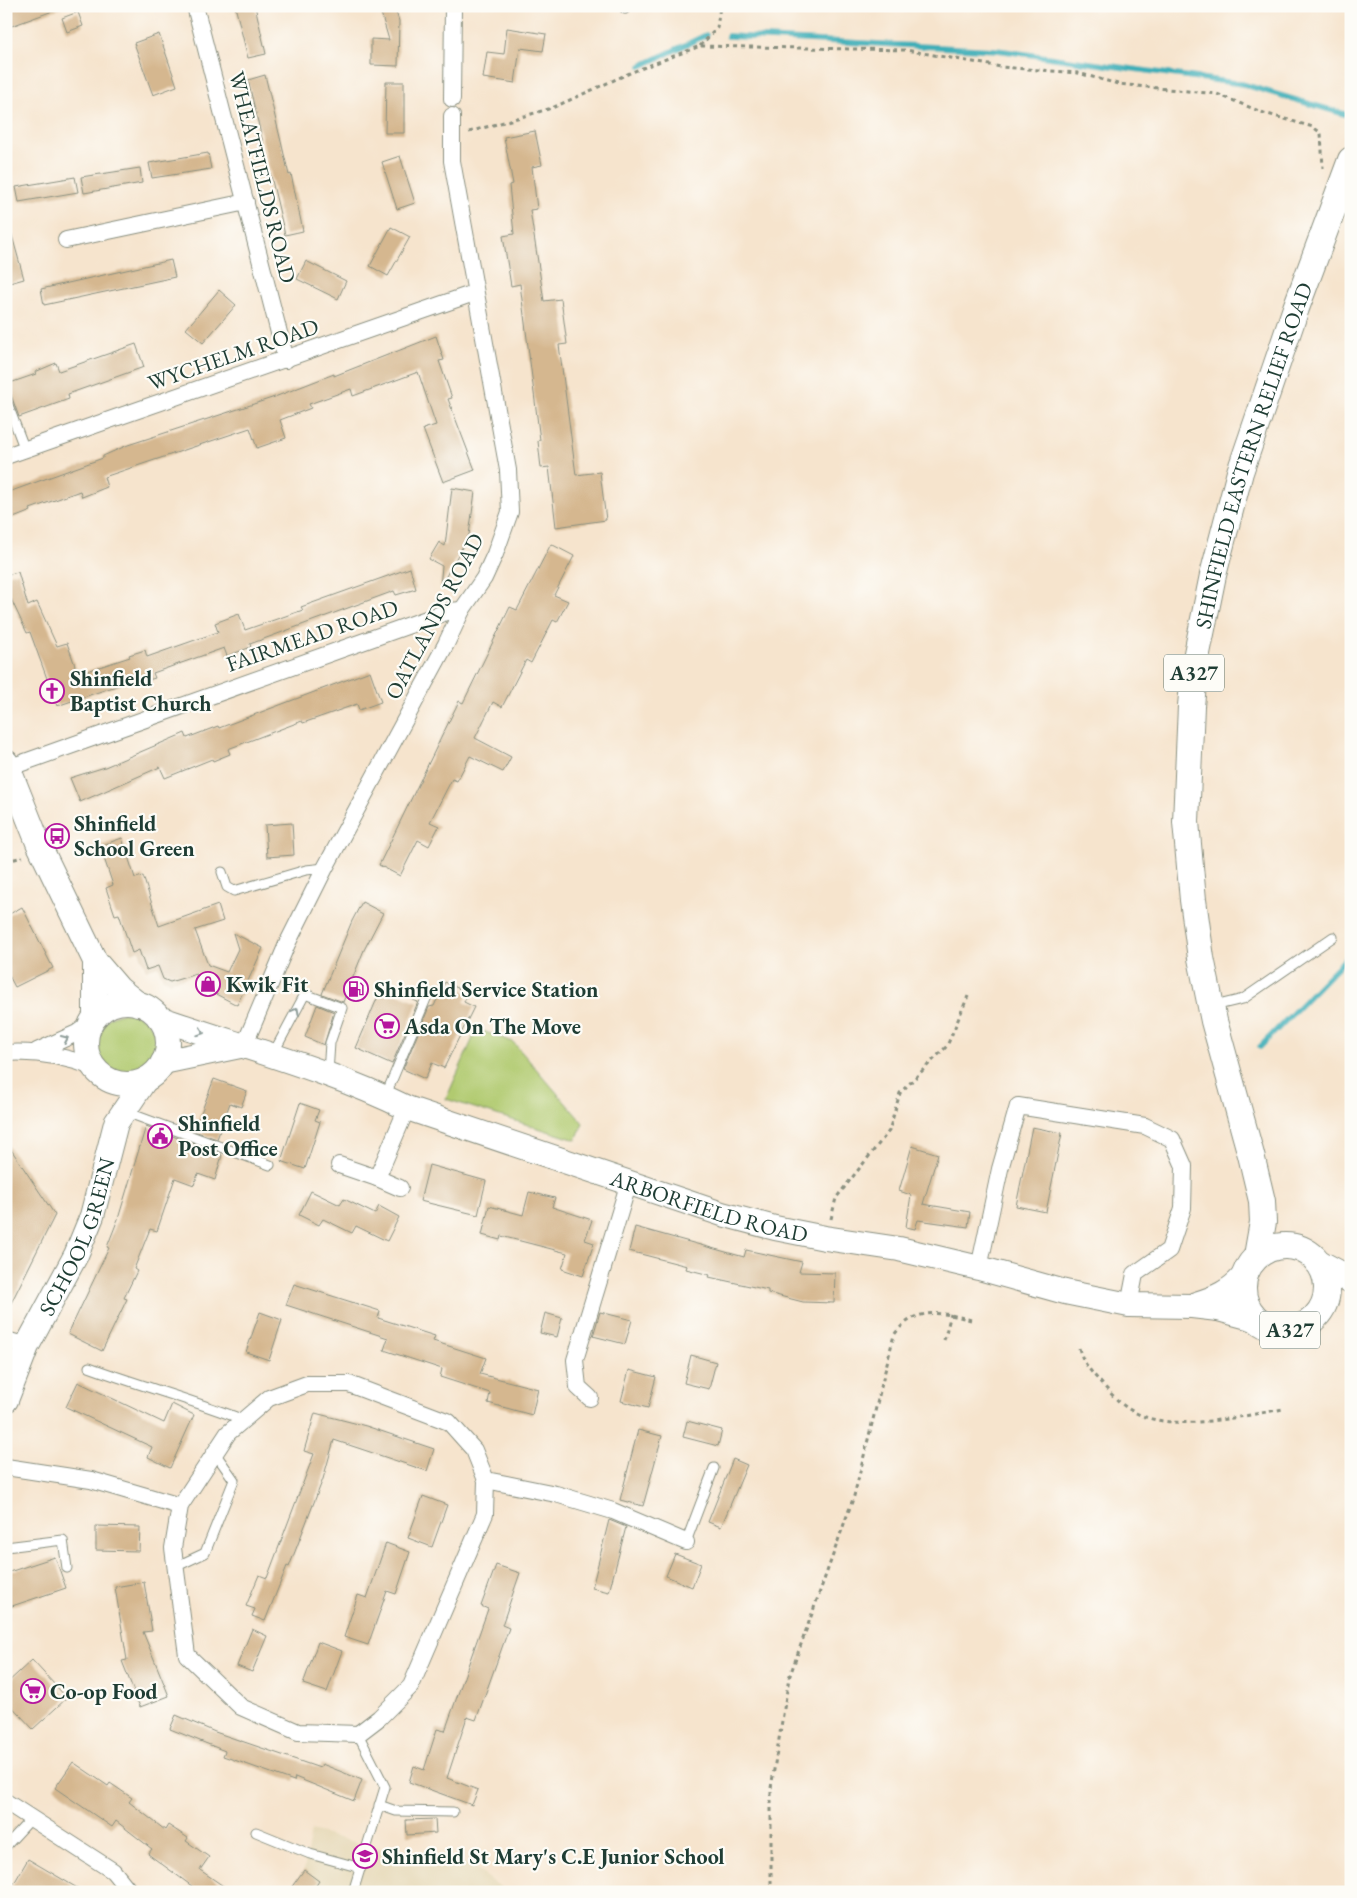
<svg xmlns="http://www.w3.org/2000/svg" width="1357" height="1898" font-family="'EB Garamond',serif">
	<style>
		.built { fill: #e7daba }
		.green { fill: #b1ca70; stroke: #688452 }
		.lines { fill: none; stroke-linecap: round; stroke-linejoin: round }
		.stream { stroke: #3fafb8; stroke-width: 5.5 }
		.building { fill: #d5b78f }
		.lane-casing { stroke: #8a9080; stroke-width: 11 }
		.street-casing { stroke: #8a9080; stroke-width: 18 }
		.secondary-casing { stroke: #8a9080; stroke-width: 26 }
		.primary-casing { stroke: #8a9080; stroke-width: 28 }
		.path { stroke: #8a9080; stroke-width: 3; stroke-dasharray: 4 4; stroke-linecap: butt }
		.lane { stroke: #fff; stroke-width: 9 }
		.street { stroke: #fff; stroke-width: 16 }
		.secondary { stroke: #fff; stroke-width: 24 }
		.primary { stroke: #fff; stroke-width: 26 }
		.oneway { stroke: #8f9e9a }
		.labels { text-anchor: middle; stroke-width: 4.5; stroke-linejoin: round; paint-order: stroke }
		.shield { fill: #fdfcf7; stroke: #62766e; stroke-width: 1 }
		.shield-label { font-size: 21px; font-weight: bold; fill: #1f3d34 }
		.street-label { font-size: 22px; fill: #1f3d34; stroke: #fdfcf7 }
		.poi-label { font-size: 22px; font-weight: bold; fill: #1f3d34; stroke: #fdfcf7; text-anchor: start }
	</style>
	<rect width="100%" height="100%" fill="#fdfcf7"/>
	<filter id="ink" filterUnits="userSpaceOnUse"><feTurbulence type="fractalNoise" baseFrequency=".02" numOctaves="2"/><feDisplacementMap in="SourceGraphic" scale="10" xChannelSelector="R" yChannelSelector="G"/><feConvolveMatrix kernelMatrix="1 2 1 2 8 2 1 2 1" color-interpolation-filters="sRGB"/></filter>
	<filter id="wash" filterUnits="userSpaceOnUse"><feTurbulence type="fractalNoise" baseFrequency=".0096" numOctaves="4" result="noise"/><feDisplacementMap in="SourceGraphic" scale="20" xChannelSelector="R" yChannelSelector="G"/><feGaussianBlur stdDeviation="1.12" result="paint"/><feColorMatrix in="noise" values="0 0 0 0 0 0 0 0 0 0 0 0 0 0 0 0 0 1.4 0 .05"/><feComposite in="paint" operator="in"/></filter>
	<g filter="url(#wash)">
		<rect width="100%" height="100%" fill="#f6e4cd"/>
		<polygon class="built" points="311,1831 378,1848 471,1865 507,1892 288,1892 304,1870"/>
		<g class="green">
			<circle cx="126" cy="1044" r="31"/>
			<polygon points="477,1029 513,1042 583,1123 576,1140 446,1099"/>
		</g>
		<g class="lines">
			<g class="stream">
				<polyline points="728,36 997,50 1242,84 1351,116"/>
				<polyline points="641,66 706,35"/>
				<polyline points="1260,1047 1351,953"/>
			</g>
		</g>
		<g id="blocks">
			<g class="building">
				<polygon points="14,6 61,6 61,8 6,28 6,9"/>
				<polygon points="235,6 255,6 266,54 248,58"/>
				<polygon points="379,6 394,6 399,21 398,66 371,65 371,39 389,40"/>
				<polygon points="78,12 83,26 67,32 62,18"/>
				<polygon points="507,28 546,34 543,51 520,48 515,83 483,78 487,52 504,54"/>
				<polygon points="159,34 177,86 153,95 134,43"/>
				<polygon points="265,75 289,175 291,174 303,231 285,235 248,80"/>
				<polygon points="386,82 404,82 404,133 385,133"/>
				<polygon points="535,131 542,165 532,167 537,209 530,210 544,301 561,299 567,344 559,345 576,475 600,472 606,520 556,527 549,467 541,468 538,441 540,440 520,284 511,286 503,236 514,234 509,185 513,184 504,137"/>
				<polygon points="208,153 211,169 152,178 149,163"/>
				<polygon points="400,156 415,203 397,209 382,162"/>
				<polygon points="140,168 142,183 84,193 81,177"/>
				<polygon points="75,177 78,192 19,202 16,187"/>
				<polygon points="391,227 410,237 388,276 370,266"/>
				<polygon points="11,232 24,279 6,284 6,233"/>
				<polygon points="171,260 175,277 44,305 41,289"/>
				<polygon points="306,261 346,281 338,299 297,279"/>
				<polygon points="219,290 236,305 203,343 186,329"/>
				<polygon points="436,336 444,360 439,361 452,398 448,399 475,470 443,482 423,429 436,425 418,372 353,396 351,389 309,404 311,408 280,420 286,438 257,448 250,428 104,477 107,487 82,497 80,491 30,509 31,511 11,519 6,505 6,493 103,458 103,456 128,445 272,398 334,374 334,376"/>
				<polygon points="136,344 144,367 68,394 69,399 19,417 7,384 36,374 35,372 56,363 59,371"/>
				<polygon points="452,488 475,492 469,535 440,587 442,566 429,559 439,542 445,546"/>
				<polygon points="551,544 574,556 554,595 568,601 557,622 553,620 531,663 526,660 502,707 493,702 475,738 511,757 503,772 470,756 457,781 452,779 430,822 439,826 429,846 418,840 400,876 379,865 459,701 463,703 510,607 517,610"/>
				<polygon points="410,568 416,589 396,595 394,591 250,644 251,647 227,656 224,648 153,673 155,678 138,683 137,679 57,706 30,632 27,633 11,599 6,601 6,575 18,572 28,606 37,602 57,646 67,643 78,674 130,657 129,655 145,650 147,657 218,632 215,623 239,614 245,630 303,610 301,607"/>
				<polygon points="370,671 381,702 359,710 357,704 303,723 302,721 228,749 230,754 213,761 212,759 165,778 160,767 80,802 70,778 105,767 185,733 187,738 218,726 219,728"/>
				<polygon points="292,823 294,855 267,857 265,825"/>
				<polygon points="122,838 135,878 143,876 159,926 218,905 223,921 195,930 208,965 227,972 238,949 233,933 263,948 237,1005 210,991 202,993 196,974 170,982 163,979 158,966 146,970 139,950 132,953 119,914 115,915 106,888 113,885 100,846"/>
				<polygon points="362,902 383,913 364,950 343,1002 322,994 352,921"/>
				<polygon points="22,907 53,968 15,987 6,970 6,916"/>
				<polygon points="445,982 468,993 464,1002 474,1007 444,1068 432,1063 425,1079 403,1069 429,1007 434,1006"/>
				<polygon points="382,987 418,1002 392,1064 356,1048"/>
				<polygon points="317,1005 334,1012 324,1045 305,1037"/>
				<polygon points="214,1079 247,1091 241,1107 230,1103 217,1139 194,1131"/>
				<polygon points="300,1103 319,1110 315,1120 320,1122 305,1169 281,1161"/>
				<polygon points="146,1126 222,1155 215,1180 198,1174 194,1185 175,1178 157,1231 150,1229 134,1269 137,1271 124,1298 127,1299 102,1351 68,1334 109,1248 107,1247 118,1219"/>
				<polygon points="1032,1127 1062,1133 1046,1212 1016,1206"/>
				<polygon points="6,1142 55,1215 6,1313"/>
				<polygon points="912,1146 938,1154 923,1204 970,1212 968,1227 918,1220 915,1229 906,1227 911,1195 899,1191"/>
				<polygon points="429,1165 486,1181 478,1215 420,1201"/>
				<polygon points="311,1191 340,1205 344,1199 375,1214 379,1206 399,1217 387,1241 356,1226 352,1233 323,1219 319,1225 299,1215"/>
				<polygon points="529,1192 555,1198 552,1207 592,1220 585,1240 594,1243 583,1276 562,1269 567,1253 501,1236 500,1240 482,1235 489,1206 523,1215"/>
				<polygon points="635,1227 744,1257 746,1250 802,1262 799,1272 835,1273 834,1303 803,1302 768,1293 768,1290 709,1277 710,1275 686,1269 687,1266 629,1251"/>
				<polygon points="294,1284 380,1311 378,1318 435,1336 433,1341 486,1358 480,1374 538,1389 532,1415 488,1403 490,1393 440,1377 442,1369 384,1350 388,1338 286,1305"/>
				<polygon points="260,1312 282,1320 269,1360 246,1352"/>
				<polygon points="600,1312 632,1320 625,1344 593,1336"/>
				<polygon points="545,1313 562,1318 557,1337 540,1333"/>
				<polygon points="691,1355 716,1362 709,1389 684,1383"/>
				<polygon points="629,1370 656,1377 648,1408 621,1401"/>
				<polygon points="78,1382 164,1423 172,1404 194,1415 170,1468 148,1457 152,1447 66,1407"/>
				<polygon points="315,1413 366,1426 434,1449 427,1471 334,1440 323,1479 289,1567 287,1566 265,1621 252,1616 255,1609 246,1606 259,1575 267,1578 314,1454 304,1451"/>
				<polygon points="687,1421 722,1430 718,1446 683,1437"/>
				<polygon points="638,1430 662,1436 643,1506 620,1500"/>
				<polygon points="733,1459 747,1465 721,1527 708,1522"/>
				<polygon points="423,1496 447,1505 432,1547 408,1538"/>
				<polygon points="609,1520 626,1527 609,1592 592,1588"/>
				<polygon points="96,1526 140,1527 139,1551 96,1550"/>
				<polygon points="386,1543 410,1552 396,1594 387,1591 368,1645 344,1637 358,1595 367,1598"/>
				<polygon points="675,1554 701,1564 692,1587 666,1576"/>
				<polygon points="55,1557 66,1588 6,1608 6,1573"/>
				<polygon points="496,1565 520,1573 502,1625 509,1628 476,1720 467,1717 447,1778 478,1790 472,1805 409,1782 414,1766 424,1770 437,1729 445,1731 488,1609 481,1606"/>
				<polygon points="144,1582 152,1631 143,1632 169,1696 140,1707 122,1661 127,1660 115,1587"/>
				<polygon points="252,1629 267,1636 252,1672 237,1666"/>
				<polygon points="318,1642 342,1651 327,1692 303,1684"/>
				<polygon points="32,1660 67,1698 33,1729 6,1700 6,1684"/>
				<polygon points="176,1715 215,1732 320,1768 322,1764 362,1780 354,1801 295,1777 294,1781 223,1756 225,1751 170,1729"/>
				<polygon points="73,1762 108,1786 110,1783 132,1798 129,1802 165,1830 168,1825 188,1838 186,1841 209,1857 200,1870 232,1892 200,1892 148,1854 152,1849 116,1821 112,1827 55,1788"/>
				<polygon points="435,1819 436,1833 407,1835 406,1820"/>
				<polygon points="28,1859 84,1892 9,1892"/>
				<polygon points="304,1870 319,1881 312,1892 288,1892"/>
			</g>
		</g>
	</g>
	<g filter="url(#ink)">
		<use href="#blocks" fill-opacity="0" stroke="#8a9080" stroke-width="1"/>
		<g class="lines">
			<defs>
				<g id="lane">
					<polyline points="625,9 626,6"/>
					<polyline points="6,400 25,450"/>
					<polyline points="222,872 227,887 234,891 306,870 325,868"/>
					<polyline points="1214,1006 1243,999 1333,937"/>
					<polyline points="273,1054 305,994 342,1008 330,1043 328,1073"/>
					<polyline points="385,1097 428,994"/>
					<polyline points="126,1112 270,1165"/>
					<path d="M89,1367C141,1386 193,1400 244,1420"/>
					<polyline points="686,1542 714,1468"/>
					<polyline points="6,1547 63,1540 67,1568"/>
					<polyline points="175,1567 205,1553 234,1480 215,1453"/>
					<polyline points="379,1805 396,1811 453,1812"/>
					<polyline points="256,1832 310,1854 361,1868"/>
					<polyline points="6,1846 31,1819"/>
					<polyline points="353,1892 385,1787 358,1734"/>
				</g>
				<g id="street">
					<polyline points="195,6 286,360"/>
					<polyline points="452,99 453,6"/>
					<polyline points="66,240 246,202"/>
					<polyline points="6,456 474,293"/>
					<polyline points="8,768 449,611 462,610"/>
					<polyline points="244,1046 287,944 325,868 446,644 462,610 484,578 495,554 510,512 508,470 452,161 452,116"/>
					<polyline points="37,1051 77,1033 91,1023"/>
					<path d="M6,1053C38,1051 65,1056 95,1068"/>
					<polyline points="339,1165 377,1178"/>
					<polyline points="400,1188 377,1178 407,1108"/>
					<polyline points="979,1268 1000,1169 1018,1106 1145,1126 1172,1139 1184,1166 1183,1208 1169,1250 1135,1274 1129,1305"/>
					<polyline points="6,1340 27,1346"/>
					<polygon points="307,1384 349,1384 449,1422 474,1450 486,1480 485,1514 411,1686 379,1718 358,1734 298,1732 241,1707 187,1655 173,1548 180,1506 228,1433 269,1398"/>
					<polyline points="590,1398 578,1387 575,1360 629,1182"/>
					<polyline points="6,1467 91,1480 180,1506"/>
					<polyline points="486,1480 556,1494 613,1511 686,1542"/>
					<polyline points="6,1802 113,1871 130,1892"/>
				</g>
				<g id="secondary">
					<polyline points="6,762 39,845 95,961 119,989 138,1004"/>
					<polyline points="95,961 95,1017"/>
					<circle cx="127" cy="1043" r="41"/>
					<path id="s1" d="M159,1018C242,1047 328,1069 407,1108L722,1214L775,1228L825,1238L899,1249L979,1268L1065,1292L1129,1305L1192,1306L1218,1309L1255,1319"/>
					<polyline points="163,1062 240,1046"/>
					<path d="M1196,1304C1216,1298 1230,1292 1244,1276"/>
					<path id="s2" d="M6,1400L27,1346L76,1255L92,1216L116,1123L145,1080"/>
				</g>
				<g id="primary">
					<circle cx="1285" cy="1288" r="42"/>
					<path id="s3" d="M1257,1256L1263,1222L1262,1201L1251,1155L1214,1021L1201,958L1193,900L1186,822L1191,706L1195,663L1213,575L1240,472L1296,308L1351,160"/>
					<polyline points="1321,1264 1351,1280"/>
				</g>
			</defs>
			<use href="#lane" class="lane-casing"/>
			<use href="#street" class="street-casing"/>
			<use href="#secondary" class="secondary-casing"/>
			<use href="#primary" class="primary-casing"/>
			<g class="path">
				<polyline points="700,46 717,28 720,6"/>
				<polyline points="469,132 552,108 632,72 700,46 906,50 1001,67 1078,73 1118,84 1217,94 1264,113 1313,127 1321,133 1323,168"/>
				<polyline points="6,861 23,857"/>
				<polyline points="831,1219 836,1198 889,1131 900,1093 947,1046 968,996"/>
				<polyline points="944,1340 951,1314"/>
				<path d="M1079,1348C1083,1364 1093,1374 1104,1386C1113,1396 1123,1407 1136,1413C1175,1433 1242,1416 1283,1409"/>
				<path d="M771,1892V1788L789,1678L854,1496L894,1335C915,1306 942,1312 971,1320"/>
			</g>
			<use href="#lane" class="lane"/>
			<use href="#street" class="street"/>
			<use href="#secondary" class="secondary"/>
			<use href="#primary" class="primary"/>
		</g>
		<defs><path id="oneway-chevron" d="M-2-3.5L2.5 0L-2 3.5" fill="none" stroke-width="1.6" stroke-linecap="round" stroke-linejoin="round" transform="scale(1.25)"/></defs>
		<g class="oneway">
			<use href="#oneway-chevron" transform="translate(296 1011) rotate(-62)"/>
			<use href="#oneway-chevron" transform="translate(201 1032) rotate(18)"/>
			<use href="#oneway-chevron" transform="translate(65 1039) rotate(-25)"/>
		</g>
	</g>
	<defs>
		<symbol id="church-ring" viewBox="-11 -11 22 22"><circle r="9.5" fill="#fdfcf7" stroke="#b5179e" stroke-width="1.5"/><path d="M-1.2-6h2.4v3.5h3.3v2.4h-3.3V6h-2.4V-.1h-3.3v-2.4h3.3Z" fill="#b5179e"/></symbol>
		<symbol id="bus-ring" viewBox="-11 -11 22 22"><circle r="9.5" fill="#fdfcf7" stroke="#b5179e" stroke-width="1.5"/><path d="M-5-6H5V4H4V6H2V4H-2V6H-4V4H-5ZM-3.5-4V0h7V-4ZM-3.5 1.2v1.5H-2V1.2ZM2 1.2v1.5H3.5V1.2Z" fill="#b5179e"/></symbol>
		<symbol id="shop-ring" viewBox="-11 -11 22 22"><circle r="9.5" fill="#fdfcf7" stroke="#b5179e" stroke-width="1.5"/><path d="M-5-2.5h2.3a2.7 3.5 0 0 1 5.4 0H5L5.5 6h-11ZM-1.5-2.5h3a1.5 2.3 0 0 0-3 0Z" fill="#b5179e"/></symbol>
		<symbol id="fuel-ring" viewBox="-11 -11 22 22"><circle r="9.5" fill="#fdfcf7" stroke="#b5179e" stroke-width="1.5"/><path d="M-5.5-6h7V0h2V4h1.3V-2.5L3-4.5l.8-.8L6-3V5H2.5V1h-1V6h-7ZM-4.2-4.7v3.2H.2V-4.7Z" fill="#b5179e"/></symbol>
		<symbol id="supermarket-ring" viewBox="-11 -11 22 22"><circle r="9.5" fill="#fdfcf7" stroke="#b5179e" stroke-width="1.5"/><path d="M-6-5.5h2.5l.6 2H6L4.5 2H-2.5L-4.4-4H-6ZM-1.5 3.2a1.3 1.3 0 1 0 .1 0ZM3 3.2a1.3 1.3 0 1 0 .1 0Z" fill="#b5179e"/></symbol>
		<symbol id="civic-ring" viewBox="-11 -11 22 22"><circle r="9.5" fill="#fdfcf7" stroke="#b5179e" stroke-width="1.5"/><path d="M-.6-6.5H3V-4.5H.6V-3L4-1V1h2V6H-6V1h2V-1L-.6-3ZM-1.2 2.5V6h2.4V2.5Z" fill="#b5179e"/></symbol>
		<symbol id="school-ring" viewBox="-11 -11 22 22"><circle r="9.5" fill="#fdfcf7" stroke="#b5179e" stroke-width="1.5"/><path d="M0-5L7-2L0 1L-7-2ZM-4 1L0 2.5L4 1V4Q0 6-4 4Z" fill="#b5179e"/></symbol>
	</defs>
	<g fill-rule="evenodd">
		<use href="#church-ring" x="38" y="677" width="28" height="28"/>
		<use href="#bus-ring" x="43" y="822" width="28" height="28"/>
		<use href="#shop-ring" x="194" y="970" width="28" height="28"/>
		<use href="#fuel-ring" x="342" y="975" width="28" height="28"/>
		<use href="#supermarket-ring" x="373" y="1012" width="28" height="28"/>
		<use href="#civic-ring" x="146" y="1122" width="28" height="28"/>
		<use href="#supermarket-ring" x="19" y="1677" width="28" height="28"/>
		<use href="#school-ring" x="351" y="1842" width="28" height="28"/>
	</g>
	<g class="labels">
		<g class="shield">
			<rect x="1164" y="654.5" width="60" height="37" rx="4"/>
			<rect x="1260" y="1311.5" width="60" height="37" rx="4"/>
		</g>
		<g class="shield-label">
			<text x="1194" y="680">A327</text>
			<text x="1290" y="1337">A327</text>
		</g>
		<g class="street-label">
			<text transform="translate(263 177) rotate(76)" y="8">WHEATFIELDS ROAD</text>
			<text transform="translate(233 354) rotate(-19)" y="8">WYCHELM ROAD</text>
			<text dy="8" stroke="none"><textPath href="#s3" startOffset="818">SHINFIELD EASTERN RELIEF ROAD</textPath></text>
			<text transform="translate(434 616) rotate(-62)" y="8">OATLANDS ROAD</text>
			<text transform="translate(312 635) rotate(-19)" y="8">FAIRMEAD ROAD</text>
			<text dy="8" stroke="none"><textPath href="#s1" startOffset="582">ARBORFIELD ROAD</textPath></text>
			<text dy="8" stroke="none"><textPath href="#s2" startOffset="179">SCHOOL GREEN</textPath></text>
		</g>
		<g class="poi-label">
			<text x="70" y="686">Shinfield<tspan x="70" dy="25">Baptist Church</tspan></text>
			<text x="74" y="831">Shinfield<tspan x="74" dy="25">School Green</tspan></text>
			<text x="226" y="992">Kwik Fit</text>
			<text x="374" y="997">Shinfield Service Station</text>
			<text x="404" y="1034">Asda On The Move</text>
			<text x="178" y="1131">Shinfield<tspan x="178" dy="25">Post Office</tspan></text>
			<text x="50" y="1699">Co-op Food</text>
			<text x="382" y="1864">Shinfield St Mary's C.E Junior School</text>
		</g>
	</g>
	<rect width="1357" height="1898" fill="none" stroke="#fdfcf7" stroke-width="25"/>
</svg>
